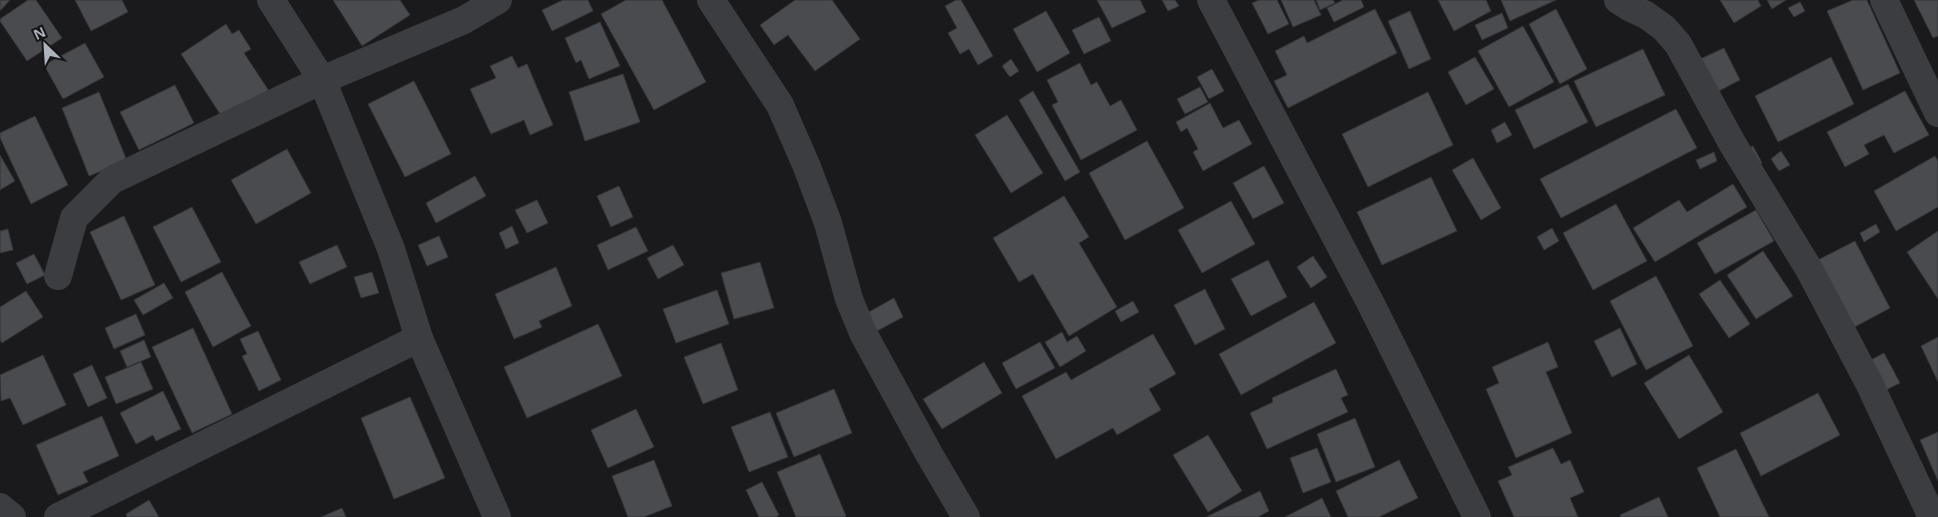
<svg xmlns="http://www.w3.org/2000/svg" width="1938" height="517" font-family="'Open Sans',sans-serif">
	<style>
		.building { fill: #494b4f; stroke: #353538 }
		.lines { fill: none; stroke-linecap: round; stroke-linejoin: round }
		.minor { stroke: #3c3d41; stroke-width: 28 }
	</style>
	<rect width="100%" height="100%" fill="#1a1a1c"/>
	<g class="building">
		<polygon points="0,0 10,0 0,11"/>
		<polygon points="28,0 36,0 62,38 27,61 0,21 0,19"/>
		<polygon points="75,0 122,0 128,12 91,31"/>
		<polygon points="333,0 400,0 410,15 362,46"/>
		<polygon points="563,0 588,0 593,11 552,31 542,10"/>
		<polygon points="626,0 662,0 706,82 654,110 601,14"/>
		<polygon points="795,0 832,0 860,39 815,71 788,35 774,45 760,25"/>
		<polygon points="956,0 961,0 993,56 978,65 969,49 960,54 948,33 957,28 945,6"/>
		<polygon points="1097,0 1140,0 1146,12 1112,28"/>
		<polygon points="1162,0 1175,0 1179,6 1168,11"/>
		<polygon points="1259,0 1277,0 1289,24 1268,34 1252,3"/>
		<polygon points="1281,0 1314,0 1321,15 1293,27"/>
		<polygon points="1316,0 1333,0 1335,3 1320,10"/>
		<polygon points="1343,0 1361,0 1364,7 1334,22 1327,8"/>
		<polygon points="1438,0 1486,0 1491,11 1454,31"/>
		<polygon points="1501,0 1556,0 1510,21"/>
		<polygon points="1720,0 1758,0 1761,6 1734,23"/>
		<polygon points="1767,0 1786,0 1772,9"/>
		<polygon points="1853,0 1867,0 1900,73 1863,90 1827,11"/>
		<polygon points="1914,0 1938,0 1938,36 1933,38"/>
		<polygon points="1800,2 1805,11 1794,17 1788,8"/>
		<polygon points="1375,9 1397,53 1288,108 1274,81 1287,75 1275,51 1304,36 1307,43"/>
		<polygon points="1556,9 1587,69 1560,84 1529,24"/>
		<polygon points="1046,11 1070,53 1037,72 1013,29"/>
		<polygon points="1410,11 1431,59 1409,69 1388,21"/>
		<polygon points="1502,13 1508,28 1482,40 1475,25"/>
		<polygon points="1099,17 1111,41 1084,54 1072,30"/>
		<polygon points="600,22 620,66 589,79 581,60 576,63 565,38"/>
		<polygon points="226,24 232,34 239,30 251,49 244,53 269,91 224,120 181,54"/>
		<polygon points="1523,26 1554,82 1509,107 1478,51"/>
		<polygon points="85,43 104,77 63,99 44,65"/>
		<polygon points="1724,48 1740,80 1715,93 1698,60"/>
		<polygon points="1643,49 1665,95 1596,127 1574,81"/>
		<polygon points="512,56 518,68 527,64 553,125 530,135 524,120 491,134 470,89 496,78 490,66"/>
		<polygon points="1475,57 1494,89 1466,105 1448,72"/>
		<polygon points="1831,57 1854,104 1778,142 1755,96"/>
		<polygon points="1011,59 1019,71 1010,77 1002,66"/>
		<polygon points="1080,63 1091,85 1097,82 1110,106 1121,100 1137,130 1081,160 1052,105 1058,102 1047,80"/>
		<polygon points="1212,69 1224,91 1209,99 1197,77"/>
		<polygon points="623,74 640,122 585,141 569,92"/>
		<polygon points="414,81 451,154 405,177 368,104"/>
		<polygon points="1568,84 1588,122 1534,149 1515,110"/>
		<polygon points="175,85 194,123 139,150 120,112"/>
		<polygon points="1200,87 1208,102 1185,114 1177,99"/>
		<polygon points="1033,91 1080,172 1065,181 1019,100"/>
		<polygon points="1905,91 1929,135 1894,153 1884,135 1864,145 1869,154 1845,167 1827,132"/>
		<polygon points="99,92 127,161 89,176 62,108"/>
		<polygon points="1428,92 1453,145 1368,187 1342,134"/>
		<polygon points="1210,103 1223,128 1239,120 1252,144 1203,171 1193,152 1198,149 1187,128 1181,132 1176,122"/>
		<polygon points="1676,109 1697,148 1561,218 1540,179"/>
		<polygon points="1007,115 1043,173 1011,193 975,135"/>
		<polygon points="35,116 68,185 31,204 0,138 0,133"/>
		<polygon points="1505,122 1512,135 1497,143 1491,130"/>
		<polygon points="1147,141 1184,208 1125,240 1089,173"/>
		<polygon points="1753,146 1762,163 1753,168 1744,150"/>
		<polygon points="287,149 311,193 256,224 231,180"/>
		<polygon points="1781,151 1790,165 1779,171 1771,159"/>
		<polygon points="1714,152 1717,161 1700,169 1696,160"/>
		<polygon points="0,155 15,181 0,190"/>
		<polygon points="1935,156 1938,161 1938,207 1896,231 1874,191"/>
		<polygon points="1473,158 1501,208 1481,220 1452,170"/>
		<polygon points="1264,166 1284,203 1253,219 1233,183"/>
		<polygon points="475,176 486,196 436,223 426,203"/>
		<polygon points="1431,177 1457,231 1382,265 1357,212"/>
		<polygon points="1733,184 1747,207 1655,262 1633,228 1679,200 1687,212"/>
		<polygon points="619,186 633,217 611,227 597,196"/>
		<polygon points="1064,196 1089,237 1079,243 1117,307 1069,336 1033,274 1019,282 993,238"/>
		<polygon points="537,200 548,223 527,233 515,210"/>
		<polygon points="1231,201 1255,244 1202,273 1178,230"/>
		<polygon points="1616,204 1647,261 1593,290 1563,233"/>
		<polygon points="192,207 221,262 181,282 153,227"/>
		<polygon points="1756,210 1774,241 1715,274 1697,243"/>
		<polygon points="124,216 155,285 121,300 90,232"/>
		<polygon points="1876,224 1880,232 1864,242 1860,233"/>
		<polygon points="512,226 519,243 506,249 499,233"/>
		<polygon points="636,227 648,251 608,270 597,245"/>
		<polygon points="1552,228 1559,241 1544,250 1537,237"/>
		<polygon points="8,229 13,250 0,253 0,231"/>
		<polygon points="1938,231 1938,299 1907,252"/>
		<polygon points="439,236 448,257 427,266 418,245"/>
		<polygon points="1855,241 1890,308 1849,330 1814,262"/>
		<polygon points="337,245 347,267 310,284 299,262"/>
		<polygon points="673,245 684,265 658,279 647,258"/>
		<polygon points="1763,251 1793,296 1756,319 1727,275"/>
		<polygon points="34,254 45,275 27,284 16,263"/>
		<polygon points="1313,256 1327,277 1311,288 1297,267"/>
		<polygon points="1268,260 1287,297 1251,316 1231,279"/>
		<polygon points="760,262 774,308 734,319 721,273"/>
		<polygon points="556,267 572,306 539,321 542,327 514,339 495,294"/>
		<polygon points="222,272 251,326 213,347 185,292"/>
		<polygon points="372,272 379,293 361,298 354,277"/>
		<polygon points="1656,276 1693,346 1646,370 1610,301"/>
		<polygon points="1720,280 1750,324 1729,338 1699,294"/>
		<polygon points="164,283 173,298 143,315 134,300"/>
		<polygon points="1205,289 1225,329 1195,345 1174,305"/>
		<polygon points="717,290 729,324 676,343 663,309"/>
		<polygon points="26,291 43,317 2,343 0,340 0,307"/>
		<polygon points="894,298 903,317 877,331 867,313"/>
		<polygon points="1133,301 1139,312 1121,322 1115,311"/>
		<polygon points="1314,302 1336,343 1241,395 1219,354"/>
		<polygon points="136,314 145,335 114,349 105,328"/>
		<polygon points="598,324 622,376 527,418 504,367"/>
		<polygon points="193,328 232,414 192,433 152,347"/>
		<polygon points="1620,328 1637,364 1612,377 1594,341"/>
		<polygon points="258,331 281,380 259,391 242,356 247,354 240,339"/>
		<polygon points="1062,332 1067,342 1077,336 1086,351 1060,367 1045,342"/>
		<polygon points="1153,334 1176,374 1149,389 1161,410 1117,435 1113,428 1056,459 1022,396 1066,372 1071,380"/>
		<polygon points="1938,337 1938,382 1921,346"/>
		<polygon points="144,340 151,357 127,367 120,351"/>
		<polygon points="1040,342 1055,368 1016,389 1002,363"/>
		<polygon points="1548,342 1558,367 1546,372 1572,433 1516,458 1486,389 1499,383 1492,367"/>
		<polygon points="721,343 738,390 703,404 684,357"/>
		<polygon points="1884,353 1900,383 1880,393 1863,364"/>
		<polygon points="43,355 66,405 23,425 10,398 1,401 0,375"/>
		<polygon points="1689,355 1723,412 1679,439 1644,383"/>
		<polygon points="141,362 153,389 116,404 105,377"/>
		<polygon points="984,362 1002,393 942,429 923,399"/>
		<polygon points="92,365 107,398 88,407 73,374"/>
		<polygon points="1336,369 1348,395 1341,398 1348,412 1267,449 1250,413 1273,402 1272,398"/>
		<polygon points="834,389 852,433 794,457 776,413"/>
		<polygon points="163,391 181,429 156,441 153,435 136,444 120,413"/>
		<polygon points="1818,393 1840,435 1761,476 1740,433"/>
		<polygon points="410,397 445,478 394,499 361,418"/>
		<polygon points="636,409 654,447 608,468 591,430"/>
		<polygon points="770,412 788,457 749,472 731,427"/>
		<polygon points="102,416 119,456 83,472 88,482 58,495 36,445"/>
		<polygon points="1355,418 1375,467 1336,482 1317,434"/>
		<polygon points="1938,432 1938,481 1920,440"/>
		<polygon points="1208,435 1242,491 1208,512 1173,455"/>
		<polygon points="1317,448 1331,482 1303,493 1290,458"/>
		<polygon points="1553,448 1561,464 1570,460 1584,492 1570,498 1578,517 1514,517 1498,481 1512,475 1508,467"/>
		<polygon points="1736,449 1769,517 1720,517 1697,468"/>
		<polygon points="820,454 846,516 844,517 796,517 777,472"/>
		<polygon points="654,460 672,506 644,517 628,517 612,476"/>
		<polygon points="1399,460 1418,498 1379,517 1348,517 1336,491"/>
		<polygon points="762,482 779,515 776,517 759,517 746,490"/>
		<polygon points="1260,491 1269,511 1258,517 1206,517"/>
		<polygon points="1659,497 1668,517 1621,517 1620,515"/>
		<polygon points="1322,498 1331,517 1285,517"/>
		<polygon points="149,500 159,517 127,517 126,514"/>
		<polygon points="342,508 346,517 321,517"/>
	</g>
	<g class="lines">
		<g class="minor">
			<polyline points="271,0 322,80 391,249 419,338 497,517"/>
			<polyline points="711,0 780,105 807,167 828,223 849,299 863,333 929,454 966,517"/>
			<polyline points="1211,0 1371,304 1477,517"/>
			<polyline points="1618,0 1629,7 1646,15 1664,28 1678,44 1732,143 1809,269 1869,383 1932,517"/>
			<polyline points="1884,0 1938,113"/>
			<polyline points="58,276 74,218 112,180 322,80 464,20 498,0"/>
			<polyline points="0,507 12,517"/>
			<polyline points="58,517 419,338"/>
		</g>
	</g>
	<g transform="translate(45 45) rotate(335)" stroke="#151517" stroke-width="4" paint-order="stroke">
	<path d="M0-4L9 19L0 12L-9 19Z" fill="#aeb2bb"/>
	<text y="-8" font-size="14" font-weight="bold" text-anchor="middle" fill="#aeb2bb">N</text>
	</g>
</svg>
